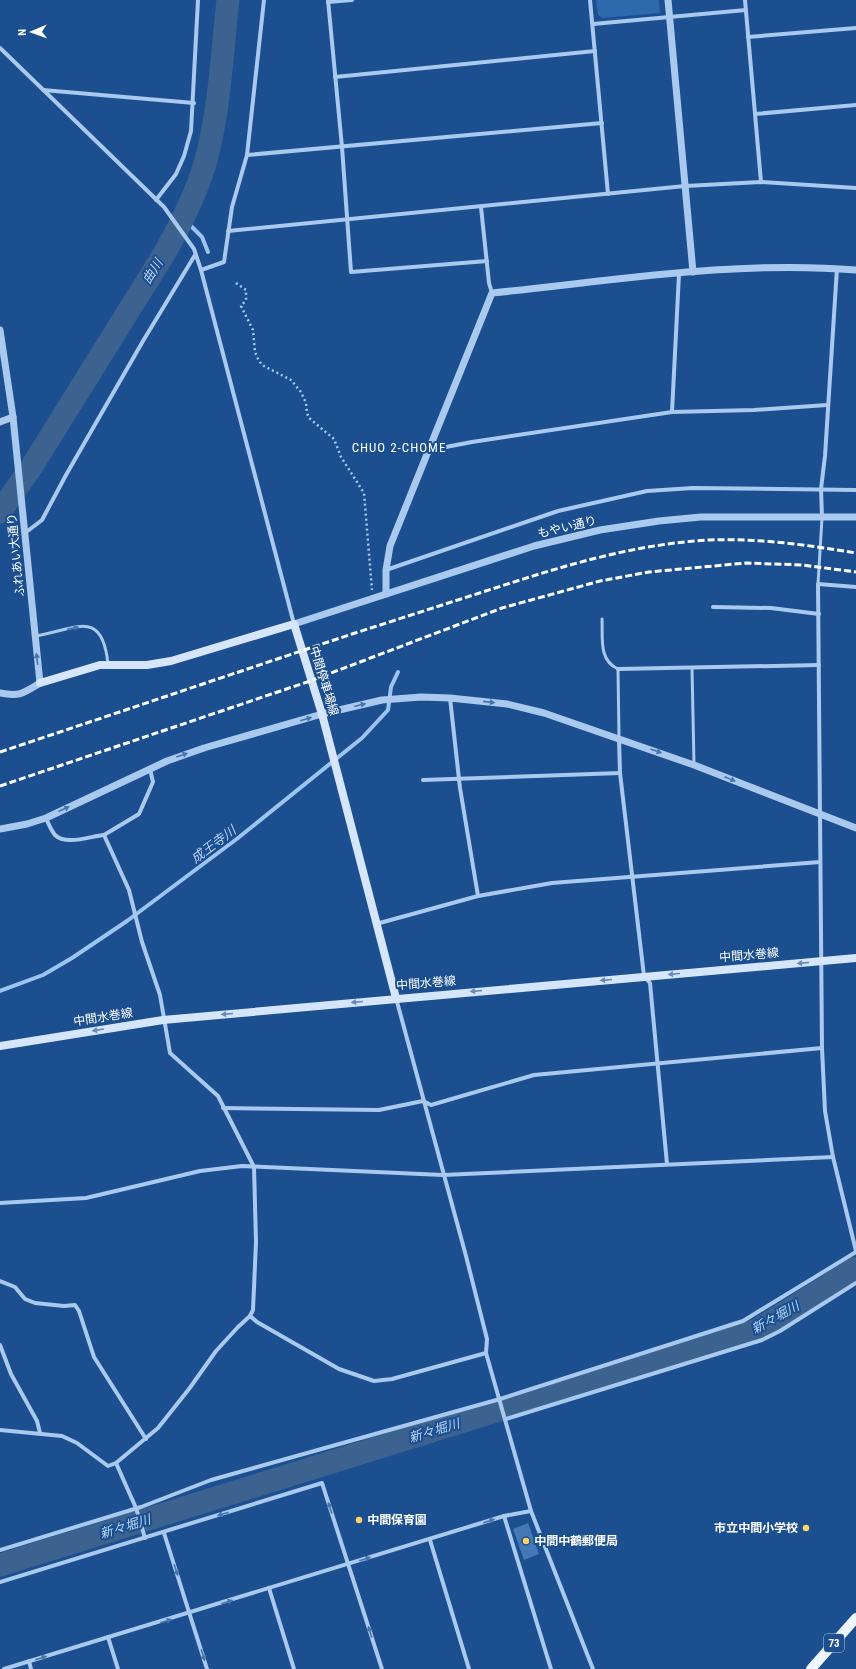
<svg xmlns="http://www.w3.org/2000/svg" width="856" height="1669" font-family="'Roboto Condensed','Noto Sans JP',sans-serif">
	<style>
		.green { fill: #2e69ad }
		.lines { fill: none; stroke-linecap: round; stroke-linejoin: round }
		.stream { stroke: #9cc4f0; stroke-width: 4 }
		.river { stroke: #3c6290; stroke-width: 23 }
		.building { fill: #4478b7 }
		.path { stroke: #a9c9ee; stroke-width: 2.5; stroke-dasharray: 2 3; stroke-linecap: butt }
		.service { stroke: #a9c9ee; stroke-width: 3 }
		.minor { stroke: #a9c9ee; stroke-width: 4 }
		.tertiary { stroke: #a9c9ee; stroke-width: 7 }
		.secondary { stroke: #d6e6fa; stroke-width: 8 }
		.primary { stroke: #f0f6ff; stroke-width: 10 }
		.rail { stroke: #fff; stroke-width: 3; stroke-dasharray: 7 3; stroke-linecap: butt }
		.oneway { fill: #4674ac }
		.oneway2 { fill: #668bba }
		.poi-dot { fill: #ffd166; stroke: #1b4f8f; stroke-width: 1.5 }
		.labels { text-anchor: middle; stroke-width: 4; stroke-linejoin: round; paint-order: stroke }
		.shield { fill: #1b4f8f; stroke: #bbcadd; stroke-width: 1 }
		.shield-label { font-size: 11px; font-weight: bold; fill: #fff }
		.street-label { font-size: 12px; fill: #fff; stroke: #1b4f8f }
		.poi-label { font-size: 12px; font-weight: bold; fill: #fff; stroke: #1b4f8f; text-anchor: start }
		.water-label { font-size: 13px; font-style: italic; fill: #b5d3f5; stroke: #1b4f8f }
		.neighbourhood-label { font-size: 13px; letter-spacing: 1px; fill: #fff; stroke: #1b4f8f }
	</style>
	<rect width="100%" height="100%" fill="#1b4f8f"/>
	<polygon class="green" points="596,0 659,0 660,13 603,18 598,15"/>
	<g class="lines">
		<g class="stream">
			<polyline points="184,219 202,237 208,252"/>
			<polyline points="0,991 43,975 72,958 127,921 238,838 362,738 388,710 391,687 398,672"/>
		</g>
		<g class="river">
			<path d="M0,512L32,466L164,254C181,224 197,193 206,160C220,108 222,53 228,0"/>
			<polyline points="0,1565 757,1330 856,1268"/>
		</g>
	</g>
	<polygon class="building" points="528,1523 539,1554 524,1560 513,1529"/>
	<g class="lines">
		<polyline class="path" points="236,283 246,290 246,300 241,306 253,330 255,352 258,359 262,365 291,380 301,392 306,403 307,413 309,418 334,439 341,457 364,493 372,590"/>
		<g class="service">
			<polyline points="818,584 822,518"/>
			<path d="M602,619C603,637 598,660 618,669L619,738"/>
			<path d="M35,636C75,630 102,607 108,664"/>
			<polyline points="692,668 694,764"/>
		</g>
		<g class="minor">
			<polyline points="328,0 342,147 351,272 487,261"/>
			<polyline points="590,0 608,194"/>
			<polyline points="745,0 761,182"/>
			<polyline points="328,2 352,0"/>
			<polyline points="593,24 746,10"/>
			<polyline points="748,37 856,28"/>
			<polyline points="0,48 164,207 194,249 201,270 294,624"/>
			<polyline points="335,77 595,51"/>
			<polyline points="43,90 194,103"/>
			<polyline points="755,114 856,105"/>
			<polyline points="247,155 602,123"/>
			<polyline points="156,200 176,174 184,156 191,131 198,0"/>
			<polyline points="481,207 489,283 492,293"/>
			<polyline points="228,231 685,186 761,182 856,188"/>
			<polyline points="201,270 224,262 232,207 247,155 264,0"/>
			<polyline points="672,412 679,274"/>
			<polyline points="430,450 472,442 672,412 754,410 827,405"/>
			<polyline points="822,517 821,489 825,456 837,268"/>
			<polyline points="25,533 42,520 66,475 143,341 195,255"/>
			<polyline points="386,570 558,511 647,491 693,488 856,490"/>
			<polyline points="856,587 818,584 822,1048 825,1111 833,1157 856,1251"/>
			<polyline points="713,607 771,608 819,614"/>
			<polyline points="618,669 819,665"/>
			<polyline points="450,698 460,788 478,896"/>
			<polyline points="619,739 620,773 644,976 650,983 667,1164"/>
			<polyline points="423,780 620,773"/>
			<polyline points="104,835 139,814 153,782 150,769"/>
			<polyline points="376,924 478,896 552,883 820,862"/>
			<polyline points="396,998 466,1256 487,1339 486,1353 531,1511 593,1669"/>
			<polyline points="223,1108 379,1110 423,1101 431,1105 534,1075 822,1048"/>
			<polyline points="0,1203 86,1198 200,1171 242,1166 443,1175 833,1157"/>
			<polyline points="0,1281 15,1287 25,1299 35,1303 64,1306 75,1305 79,1311 94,1357 146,1439"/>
			<polyline points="250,1316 257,1322 339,1369 374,1381 392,1379 486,1353"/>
			<polyline points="0,1345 11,1374 37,1421 40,1433"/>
			<polyline points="506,1419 762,1340 780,1331 856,1283"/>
			<path d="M0,1430L62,1436L77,1443L108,1466L116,1463L158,1428L189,1389L216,1351L238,1327L250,1316L253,1310L256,1242L254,1167L218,1096L170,1053L160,995L142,942L129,890L104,835C91,836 66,846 55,835C51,830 48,823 46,818"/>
			<polyline points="116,1463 136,1508 145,1538"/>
			<polyline points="504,1516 551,1669"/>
			<polyline points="164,1533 207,1669"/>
			<polyline points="430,1540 469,1669"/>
			<polyline points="0,1550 141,1507 211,1480 500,1399 743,1321 856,1252"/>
			<polyline points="0,1582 322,1483 382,1669"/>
			<polyline points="269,1588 294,1669"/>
			<polyline points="108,1637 118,1669"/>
			<polyline points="29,1661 31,1669"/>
			<polyline points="4,1669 504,1516 531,1511"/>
		</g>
		<g class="tertiary">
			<polyline points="668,0 693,272"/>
			<path d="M0,330L13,417L40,683C24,693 19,697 0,693"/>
			<polyline points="0,422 13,417"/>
			<path d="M386,594V570L390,546L492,293C612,281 735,260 856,270"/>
			<polyline points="294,624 534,546 600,530 659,521 701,517 856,517"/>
			<polyline points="0,829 27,824 46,818 167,761 204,748 322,714 382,700 421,697 450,698 507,704 544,713 694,765 856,828"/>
		</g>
		<g class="secondary">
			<polyline points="40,683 100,665 147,665 171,661 294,624 322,714 396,998"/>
			<polyline points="0,1046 163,1020 856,958"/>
		</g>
		<polyline class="primary" points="811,1669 856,1618"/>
		<g class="rail">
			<path d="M0,752C117,713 235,673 352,634C399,619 445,604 492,589C563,566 634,544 709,540C758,538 808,545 856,553"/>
			<polyline points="0,786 310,681 502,608 600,581 649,572 746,563 802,565 856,572"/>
		</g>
	</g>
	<defs><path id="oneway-solid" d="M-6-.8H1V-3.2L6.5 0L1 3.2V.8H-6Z"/></defs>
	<g class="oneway">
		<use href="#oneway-solid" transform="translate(73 628) rotate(-12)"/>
		<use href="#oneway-solid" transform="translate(37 659) rotate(-97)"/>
		<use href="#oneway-solid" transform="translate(489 702) rotate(6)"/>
		<use href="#oneway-solid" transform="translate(360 705) rotate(-14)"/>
		<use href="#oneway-solid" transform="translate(306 719) rotate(-16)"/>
		<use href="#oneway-solid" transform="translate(656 751) rotate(20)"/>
		<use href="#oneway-solid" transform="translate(182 755) rotate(-19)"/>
		<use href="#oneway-solid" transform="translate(730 779) rotate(22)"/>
		<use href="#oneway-solid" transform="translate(64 809) rotate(-25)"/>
		<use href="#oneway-solid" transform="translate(330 1508) rotate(-108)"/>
		<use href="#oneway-solid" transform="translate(223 1514) rotate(163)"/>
		<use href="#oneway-solid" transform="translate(489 1521) rotate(-17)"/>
		<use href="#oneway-solid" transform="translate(365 1559) rotate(-17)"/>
		<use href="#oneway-solid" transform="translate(176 1570) rotate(72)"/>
		<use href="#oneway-solid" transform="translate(227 1602) rotate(-18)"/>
		<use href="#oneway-solid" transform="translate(166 1621) rotate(-16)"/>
		<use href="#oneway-solid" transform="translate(370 1632) rotate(-107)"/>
		<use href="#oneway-solid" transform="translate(203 1655) rotate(73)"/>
		<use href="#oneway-solid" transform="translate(41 1658) rotate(-17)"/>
	</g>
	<g class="oneway2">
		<use href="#oneway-solid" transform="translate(803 963) rotate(175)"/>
		<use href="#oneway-solid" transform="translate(674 974) rotate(175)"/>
		<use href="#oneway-solid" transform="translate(606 980) rotate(175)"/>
		<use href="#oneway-solid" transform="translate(476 991) rotate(175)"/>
		<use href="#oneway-solid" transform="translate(357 1002) rotate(175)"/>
		<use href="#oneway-solid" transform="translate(227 1014) rotate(175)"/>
		<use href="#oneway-solid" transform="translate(98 1030) rotate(171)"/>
	</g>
	<g class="poi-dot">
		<circle cx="359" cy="1520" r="4"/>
		<circle cx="806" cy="1528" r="4"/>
		<circle cx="526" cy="1541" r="4"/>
	</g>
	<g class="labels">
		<rect class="shield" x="824" y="1634" width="20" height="18" rx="3"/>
		<g class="shield-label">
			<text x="834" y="1647">73</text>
		</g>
		<g class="street-label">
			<text transform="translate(567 527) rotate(-13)" y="4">もやい通り</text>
			<text transform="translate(16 555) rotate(-96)" y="4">ふれあい大通り</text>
			<text transform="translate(324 681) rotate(73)" y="4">中間停車場線</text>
			<text transform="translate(749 955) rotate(-5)" y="4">中間水巻線</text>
			<text transform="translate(426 983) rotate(-5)" y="4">中間水巻線</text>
			<text transform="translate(103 1017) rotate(-9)" y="4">中間水巻線</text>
		</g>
		<g class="poi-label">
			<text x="367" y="1524">中間保育園</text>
			<text x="798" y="1532" text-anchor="end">市立中間小学校</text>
			<text x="534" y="1545">中間中鶴郵便局</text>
		</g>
		<g class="water-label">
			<text transform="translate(152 271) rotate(-58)" y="5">曲川</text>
			<text transform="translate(213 844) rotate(-37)" y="5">成王寺川</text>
			<text transform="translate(775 1317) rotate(-29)" y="5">新々堀川</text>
			<text transform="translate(434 1430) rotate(-17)" y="5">新々堀川</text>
			<text transform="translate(125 1526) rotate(-17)" y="5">新々堀川</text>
		</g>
		<g class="neighbourhood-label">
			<text x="399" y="452">CHUO 2-CHOME</text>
		</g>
	</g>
	<g transform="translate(32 32) rotate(268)" stroke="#1b4f8f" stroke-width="3" paint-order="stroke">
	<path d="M0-3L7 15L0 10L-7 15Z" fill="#ffffff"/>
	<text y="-6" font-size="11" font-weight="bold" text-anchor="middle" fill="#ffffff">N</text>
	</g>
</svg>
